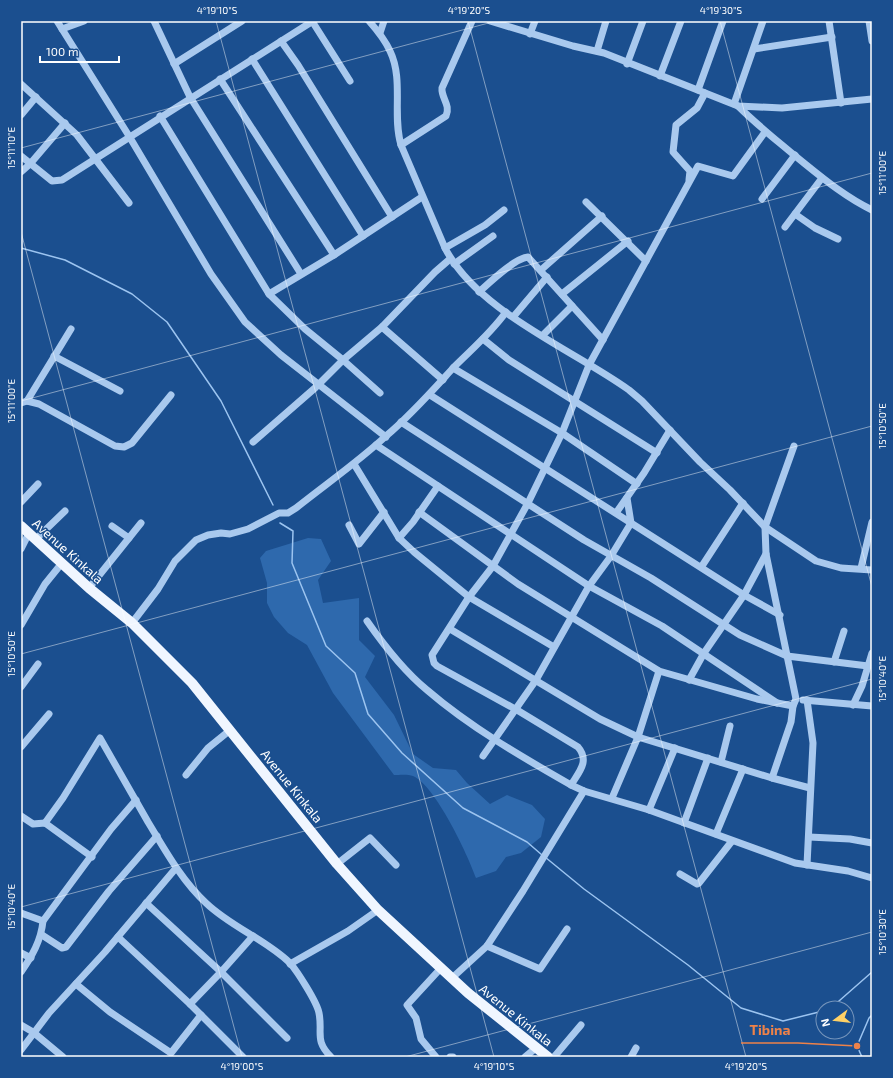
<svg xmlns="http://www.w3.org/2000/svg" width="893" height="1078" font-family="'Exo 2',sans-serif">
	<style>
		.green { fill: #2e69ad }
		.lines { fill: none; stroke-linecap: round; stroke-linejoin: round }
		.stream { stroke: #9cc4f0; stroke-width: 1.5 }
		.minor { stroke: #a9c9ee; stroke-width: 7 }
		.major { stroke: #f0f6ff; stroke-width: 10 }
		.ticks { fill: none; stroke: #fff; stroke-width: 1; stroke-opacity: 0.45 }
		.labels { text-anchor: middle; stroke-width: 3; stroke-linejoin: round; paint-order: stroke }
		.street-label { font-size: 13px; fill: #fff; stroke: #1b4f8f }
		.leader { fill: none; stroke: #ee8249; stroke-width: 1.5 }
		.callout-dot { fill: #ee8249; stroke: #1b4f8f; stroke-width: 1.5 }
		.callout-label { font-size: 14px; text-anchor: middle; font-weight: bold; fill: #ee8249; stroke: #1b4f8f; stroke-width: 3; stroke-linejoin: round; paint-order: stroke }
		.neatline { fill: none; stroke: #fff; stroke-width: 1.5 }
		.ticks-label { font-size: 10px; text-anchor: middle; fill: #fff }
	</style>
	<rect width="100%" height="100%" fill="#1b4f8f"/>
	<path class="green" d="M308,538L321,539L331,561L318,580L323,603L359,598V640L375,656L365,677L394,715L413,754L433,768L456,770L467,783L490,804L507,795L532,805L545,819L541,837L521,853L506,857L496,871L476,878C468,855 435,785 413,776C408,774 399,775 394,775L333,693L307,645L288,633L274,617L267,603V583L260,558L266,551Z"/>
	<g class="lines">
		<g class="stream">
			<polyline points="21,248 65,260 132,294 167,322 221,401 273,505"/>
			<polyline points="280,523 293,531 292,563 326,646 355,673 368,714 402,753 463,808 527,842 542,855"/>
			<polyline points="545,857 584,889 688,965 741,1008 783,1021 823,1011"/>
			<polyline points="831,1008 872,972"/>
			<polyline points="862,1057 857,1046 869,1018 872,1015"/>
		</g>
		<g class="minor">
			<polyline points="57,21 129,136 211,274 245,322 281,355 386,437"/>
			<polyline points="154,21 190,97 301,274"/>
			<polyline points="312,21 350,81"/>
			<path d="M369,21C377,30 385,40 390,51C404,80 392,115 401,145L445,248C478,312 572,349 629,390L642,401L700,462L730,490L765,527L816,561L841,568L872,570"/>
			<polyline points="490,21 573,46 604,53 738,106 782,108 872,99"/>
			<polyline points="829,21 841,103"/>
			<polyline points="869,21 872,41"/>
			<polyline points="62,29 84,21"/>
			<polyline points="380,33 384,21"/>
			<polyline points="530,34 535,21"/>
			<polyline points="281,41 298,65 392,217"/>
			<polyline points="754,49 832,37"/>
			<polyline points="597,51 606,21"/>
			<polyline points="252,59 363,236"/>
			<polyline points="174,64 242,21"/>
			<polyline points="627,64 643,21"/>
			<polyline points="660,76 681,21"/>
			<polyline points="220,79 334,255"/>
			<polyline points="21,84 77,135 129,203"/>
			<polyline points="698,90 723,21"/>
			<polyline points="734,104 763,21"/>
			<path d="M738,106C756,124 775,139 794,155C819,175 843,196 872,210"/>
			<polyline points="21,115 36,97"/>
			<polyline points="160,116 269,294 305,329 343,360 380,393"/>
			<path d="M401,145L446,116C451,105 441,98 442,88L472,21"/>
			<polyline points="21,156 52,181 62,180 313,21"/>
			<polyline points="21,172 30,164 65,123"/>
			<polyline points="689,180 690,171 673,152 676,125 697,108 705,93"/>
			<polyline points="762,199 795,155"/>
			<polyline points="586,202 646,261"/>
			<polyline points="795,214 815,228 838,239"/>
			<polyline points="785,227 822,178"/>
			<polyline points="445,248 485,225 504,210"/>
			<polyline points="454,264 493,236"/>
			<polyline points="541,270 602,216"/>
			<path d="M479,292C490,282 515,258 528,257L603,340"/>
			<polyline points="269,294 334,255 422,197"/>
			<polyline points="562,294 628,241"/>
			<polyline points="514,316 547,277"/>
			<polyline points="382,327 443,380"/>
			<polyline points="543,335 572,306"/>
			<polyline points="483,339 509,360 657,453"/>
			<polyline points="54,356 120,391"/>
			<polyline points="453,368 562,433 637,484"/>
			<polyline points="430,395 744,595 780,615"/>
			<polyline points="27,401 71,329"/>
			<polyline points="21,403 27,401 39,404 115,446 124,447 132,443 171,395"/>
			<polyline points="401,422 584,540 651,578 740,635 787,656 868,666"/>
			<polyline points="253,442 315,388 343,360 382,327 435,272 450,259"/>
			<polyline points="376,445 589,586 662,626 777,703"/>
			<polyline points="354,464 399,538 414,552 469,597 554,647"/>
			<polyline points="21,502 38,484"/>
			<polyline points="419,512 518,584 659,671 757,699 793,706"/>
			<polyline points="616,513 644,473 670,430"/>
			<polyline points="349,525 359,544 384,512"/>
			<polyline points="112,526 129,538"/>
			<polyline points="399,538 413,522 438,486"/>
			<polyline points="36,539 65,511"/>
			<polyline points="21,549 29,533"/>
			<polyline points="702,566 743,503"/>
			<polyline points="861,568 872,522"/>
			<polyline points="89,588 141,523"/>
			<path d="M367,621C383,644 405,672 427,690C470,727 522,757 571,785L584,791L649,810L795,863L848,871L872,878"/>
			<path d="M132,623L158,589L175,561L196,540L208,535L221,533L230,534L248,529L279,513H288L296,508C326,484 358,462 386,436C411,415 432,391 454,367C472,349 491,333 506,312"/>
			<polyline points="21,625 45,584 62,563"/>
			<polyline points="450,629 600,719 638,737 772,778 810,788"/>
			<polyline points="834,662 844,631"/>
			<polyline points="689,680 704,653 744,595 766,554"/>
			<polyline points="21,687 38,664"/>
			<polyline points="803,700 872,706"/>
			<polyline points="853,705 862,686 872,653"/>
			<polyline points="21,747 49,714"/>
			<polyline points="483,756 536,680 589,586 611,556 631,523 627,498"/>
			<polyline points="721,762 730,726"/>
			<polyline points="186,775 208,748 229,731"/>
			<polyline points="772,778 791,722 793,706 796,699 766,554 765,527 794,446"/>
			<path d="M571,785C579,772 590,761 578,747L517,710L437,666L434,663L432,655L469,597L493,566L528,503L562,433L589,365L698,166L733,176L765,132"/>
			<polyline points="612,798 638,737 659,671"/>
			<polyline points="649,810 675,748"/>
			<polyline points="21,816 33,824 45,823 92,857"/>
			<path d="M45,823L63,798L100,738C116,766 132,794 148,822C165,850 182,881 206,903C231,927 265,939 290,963C297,971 317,1002 319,1013C323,1033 314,1040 331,1057"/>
			<polyline points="684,823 708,758"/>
			<polyline points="716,834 743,769"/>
			<polyline points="809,837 850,839 872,843"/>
			<polyline points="337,864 370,838 396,865"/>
			<polyline points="807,865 813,743 807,700"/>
			<polyline points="680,874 697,884 699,883 732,841"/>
			<polyline points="146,903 221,972 287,1038"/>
			<polyline points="21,913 43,921"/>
			<polyline points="42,935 62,948 66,947 109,891 157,836"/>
			<polyline points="118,937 190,1004 243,1057"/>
			<polyline points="487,946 540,969 567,929"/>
			<polyline points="21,953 31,958"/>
			<polyline points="290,964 348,931 378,910"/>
			<path d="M21,972C32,956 41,941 43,921L111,829L136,800"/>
			<polyline points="452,978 487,946 523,891 584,791"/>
			<polyline points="76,984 110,1012 171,1053 201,1015"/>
			<polyline points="190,1004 221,972 253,936"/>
			<polyline points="21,1025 33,1032 63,1057"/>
			<polyline points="21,1050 49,1013 105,952 176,868"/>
			<polyline points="436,1057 421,1039 416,1018 407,1005 441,968"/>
			<polyline points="450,1057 453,1057"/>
			<polyline points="525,1057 537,1047"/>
			<polyline points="554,1057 581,1025"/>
			<polyline points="631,1057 636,1048"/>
		</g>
		<polyline class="major" points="21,526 89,588 132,623 192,683 337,864 378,910 468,993 548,1057"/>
	</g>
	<path class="ticks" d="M216,21L494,1057M468,21L746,1057M720,21L872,587M21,148L496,21M21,232L242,1057M21,401L872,173M21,654L872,426M21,907L872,679M405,1057L872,932"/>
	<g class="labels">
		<g class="street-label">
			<text transform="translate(68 551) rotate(42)" y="5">Avenue Kinkala</text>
			<text transform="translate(292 786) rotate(51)" y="5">Avenue Kinkala</text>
			<text transform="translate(516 1015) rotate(39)" y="5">Avenue Kinkala</text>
		</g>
	</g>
	<path class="leader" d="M857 1046L798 1043H741"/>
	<circle class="callout-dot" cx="857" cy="1046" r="4"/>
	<g class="callout-label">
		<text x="770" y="1035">Tibina</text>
	</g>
	<rect width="893" height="1078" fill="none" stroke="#1b4f8f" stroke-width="44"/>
	<g transform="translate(835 1020) rotate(255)"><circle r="19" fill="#1b4f8f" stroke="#7695bc"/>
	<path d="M0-3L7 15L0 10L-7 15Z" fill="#ffd166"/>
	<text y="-6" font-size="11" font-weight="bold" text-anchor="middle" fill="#ffffff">N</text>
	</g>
	<path d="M40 56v6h79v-6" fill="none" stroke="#ffffff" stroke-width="2"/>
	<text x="46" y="56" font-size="12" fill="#ffffff" stroke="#1b4f8f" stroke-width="3" paint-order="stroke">100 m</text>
	<rect x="22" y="22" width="849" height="1034" class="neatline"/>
	<g class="ticks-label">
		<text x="217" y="14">4°19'10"S</text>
		<text x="469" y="14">4°19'20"S</text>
		<text x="721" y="14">4°19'30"S</text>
		<text transform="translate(11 148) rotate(-90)" y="4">15°11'10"E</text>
		<text transform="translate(882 173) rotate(-90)" y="4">15°11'00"E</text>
		<text transform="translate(11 401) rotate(-90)" y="4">15°11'00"E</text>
		<text transform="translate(882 426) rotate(-90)" y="4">15°10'50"E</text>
		<text transform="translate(11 654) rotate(-90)" y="4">15°10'50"E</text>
		<text transform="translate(882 679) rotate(-90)" y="4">15°10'40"E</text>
		<text transform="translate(11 907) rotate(-90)" y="4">15°10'40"E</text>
		<text transform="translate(882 932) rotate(-90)" y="4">15°10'30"E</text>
		<text x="242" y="1070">4°19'00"S</text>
		<text x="494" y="1070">4°19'10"S</text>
		<text x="746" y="1070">4°19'20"S</text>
	</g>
</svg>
